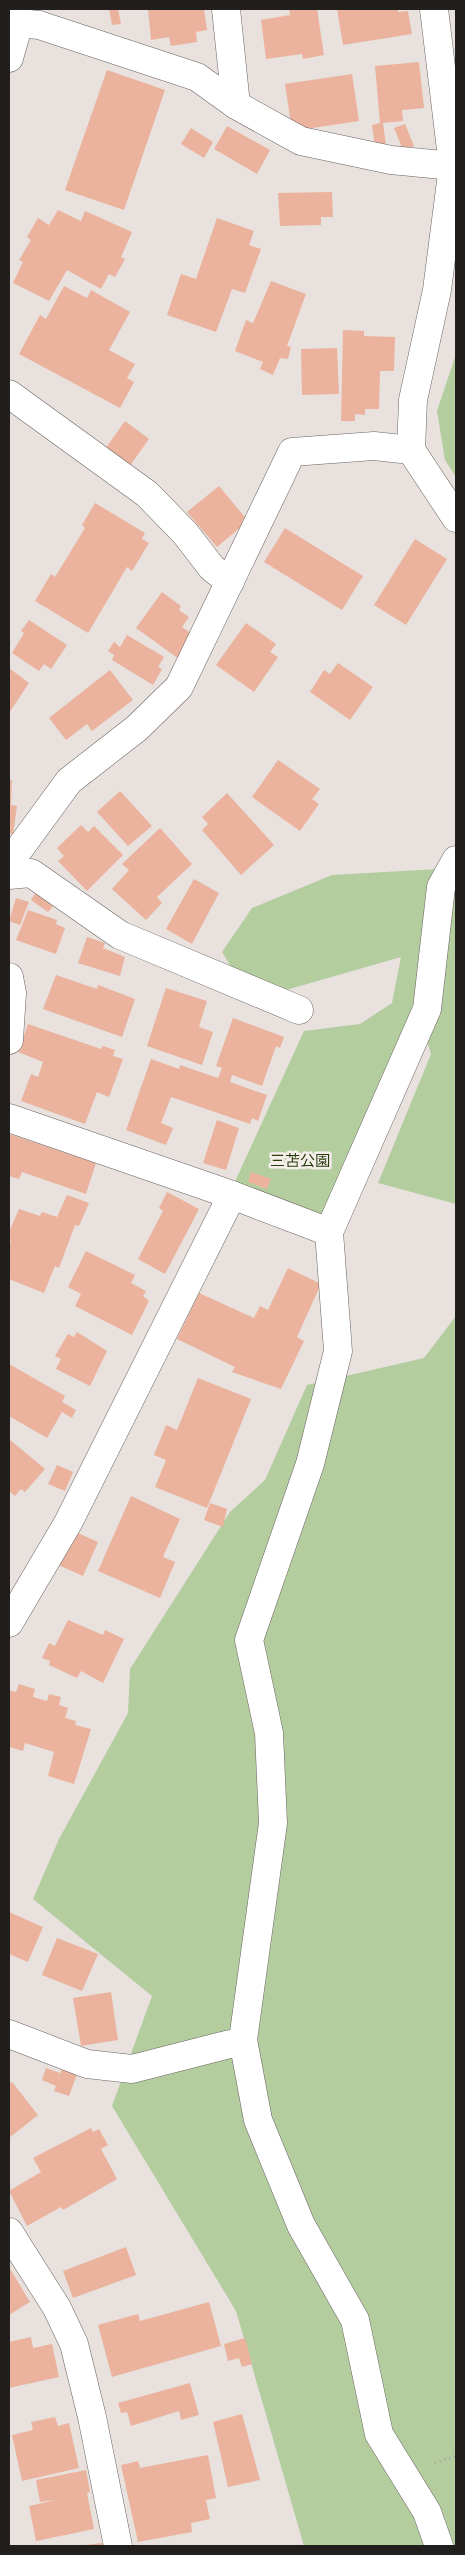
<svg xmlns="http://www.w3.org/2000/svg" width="465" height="2555" font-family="'Fira Sans Condensed','Noto Sans JP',sans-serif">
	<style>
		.green { fill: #b4cd9f }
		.building { fill: #ebb39d }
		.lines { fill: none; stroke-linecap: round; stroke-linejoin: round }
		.street-casing { stroke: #686360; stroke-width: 29 }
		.path { stroke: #a7a2a0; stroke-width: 3; stroke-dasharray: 1 4; stroke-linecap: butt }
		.street { stroke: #fff; stroke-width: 28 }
		.labels { text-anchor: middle; stroke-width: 5; stroke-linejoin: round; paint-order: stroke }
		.park-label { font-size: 15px; fill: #253d09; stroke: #f5eeeb }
	</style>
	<rect width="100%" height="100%" fill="#e8e1de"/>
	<g class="green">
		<polygon points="456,354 456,477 445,460 437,411"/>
		<polygon points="456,868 456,1204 378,1183 431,1054 417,1009 327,1224 232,1188 304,1031 360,1024 392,1003 401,957 251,1000 222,952 252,908 332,875"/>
		<polygon points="456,1316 456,2546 304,2546 236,2311 112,2106 152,1996 33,1899 59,1839 128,1713 130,1669 230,1512 265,1480 307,1385 424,1358"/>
	</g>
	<g class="building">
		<polygon points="109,9 118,9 121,24 112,25"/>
		<polygon points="148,9 204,9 207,30 196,32 197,42 171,46 169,37 151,40"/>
		<polygon points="289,9 317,9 324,55 303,59 302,54 266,59 261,20 290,15"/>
		<polygon points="337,9 398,9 398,12 408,11 412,34 343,45"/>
		<polygon points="419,62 424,108 402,110 403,121 383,123 386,146 375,147 372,125 380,123 375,66"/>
		<polygon points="107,70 165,90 124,210 65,190"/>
		<polygon points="352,74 359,121 292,131 285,84"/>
		<polygon points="405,124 414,146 403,150 394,128"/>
		<polygon points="227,126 270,150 257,174 214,149"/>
		<polygon points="191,128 213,142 204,158 181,144"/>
		<polygon points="332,192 333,217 321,217 321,225 280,226 278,193"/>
		<polygon points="58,210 81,221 85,211 132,232 121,257 125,259 115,277 109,274 101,289 67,270 49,301 13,283 23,262 19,260 31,240 27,237 38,218 49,225"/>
		<polygon points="217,218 254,231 249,245 261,249 245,293 232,289 216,332 167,315 181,274 196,279"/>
		<polygon points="271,281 306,294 287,346 291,347 288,359 280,358 273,375 260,369 263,362 235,351 246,320 253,323"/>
		<polygon points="64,286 87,298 91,290 130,312 109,350 135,364 127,378 134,382 120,408 19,354 40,315 46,319"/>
		<polygon points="343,330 364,331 364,336 395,337 394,371 380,371 379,409 365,409 365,415 355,414 355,421 341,421"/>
		<polygon points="337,348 339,394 302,395 301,349"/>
		<polygon points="125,421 149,439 129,467 105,449"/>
		<polygon points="219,486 248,521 217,547 187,512"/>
		<polygon points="95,503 145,533 142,539 149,543 132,571 127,567 88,633 35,601 51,574 55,577 85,528 82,525"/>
		<polygon points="285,528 363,576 342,610 264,562"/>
		<polygon points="415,539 447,559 406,625 374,605"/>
		<polygon points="162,592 181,606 179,610 189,617 182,627 195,636 179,659 136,628"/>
		<polygon points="29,620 67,645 51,669 44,664 39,671 12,653 24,633 21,631"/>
		<polygon points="246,623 276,644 270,652 278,657 254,692 216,665"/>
		<polygon points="127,635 164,657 158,667 162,669 153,685 112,660 114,655 108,651 114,642 120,647"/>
		<polygon points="338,663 373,687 350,720 310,692 324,670 330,674"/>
		<polygon points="9,668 29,683 9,713"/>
		<polygon points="110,670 133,700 92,731 87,724 66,740 49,718"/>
		<polygon points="278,760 320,789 312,799 319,804 300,831 252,797"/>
		<polygon points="9,780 12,780 11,805 17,806 13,834 9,833"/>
		<polygon points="120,791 152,826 128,846 97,812"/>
		<polygon points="227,793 274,845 241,875 202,830 208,824 202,817"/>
		<polygon points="81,825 88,832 94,826 123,855 87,891 58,861 64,856 57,848"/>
		<polygon points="160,828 192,864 157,897 162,903 146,920 112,889 129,870 122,864"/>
		<polygon points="194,879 219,893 192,944 166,929"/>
		<polygon points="36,892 54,905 48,912 31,900"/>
		<polygon points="16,898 29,902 20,925 9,921"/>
		<polygon points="28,910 57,920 56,924 65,928 56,954 16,940"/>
		<polygon points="87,937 105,943 103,948 125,957 120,976 78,963"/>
		<polygon points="56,975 97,989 98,985 135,999 122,1037 43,1009"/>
		<polygon points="166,988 207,1001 199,1027 213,1032 202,1065 147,1046"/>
		<polygon points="233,1018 284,1037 280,1048 276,1046 262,1086 232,1075 230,1082 267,1095 258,1121 252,1118 250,1124 171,1097 161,1123 173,1128 166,1145 126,1130 151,1059 179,1069 180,1065 218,1078 222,1068 216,1066"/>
		<polygon points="28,1024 101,1049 103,1046 115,1050 113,1056 123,1059 109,1097 97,1092 85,1124 21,1101 31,1074 38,1077 43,1062 18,1052"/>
		<polygon points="217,1120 239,1128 226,1170 203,1163"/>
		<polygon points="9,1134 96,1163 86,1194 22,1172 19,1179 9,1176"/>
		<polygon points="251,1172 271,1179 267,1189 248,1182"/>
		<polygon points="167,1192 199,1209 165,1274 138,1259 163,1211 159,1208"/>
		<polygon points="67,1195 89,1203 79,1226 75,1225 59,1268 55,1266 44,1293 9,1279 9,1246 11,1240 9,1239 9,1232 19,1209 40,1216 42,1212 57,1217"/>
		<polygon points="86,1251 135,1275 131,1283 146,1291 143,1296 149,1301 132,1335 75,1306 81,1294 68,1287"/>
		<polygon points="288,1268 321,1284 297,1337 304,1341 281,1389 232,1372 235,1367 177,1339 199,1293 254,1318 260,1306 268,1310"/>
		<polygon points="77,1332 107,1351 90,1386 56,1369 61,1359 55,1356 68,1334 74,1337"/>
		<polygon points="9,1364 65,1396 62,1402 76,1410 72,1418 62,1412 47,1438 9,1416"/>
		<polygon points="198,1378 251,1399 207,1508 155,1487 166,1460 154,1455 166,1425 177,1430"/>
		<polygon points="9,1439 45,1469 25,1492 21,1489 15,1496 9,1491"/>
		<polygon points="57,1465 73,1472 65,1491 48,1484"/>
		<polygon points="131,1496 180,1519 163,1557 175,1562 160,1598 98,1571"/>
		<polygon points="210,1503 227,1509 223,1527 204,1520"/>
		<polygon points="71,1530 98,1542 83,1576 56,1564"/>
		<polygon points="68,1620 103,1635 105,1630 124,1639 103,1683 81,1671 77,1678 49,1665 50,1661 42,1658 49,1643 55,1646"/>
		<polygon points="19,1684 35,1689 33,1697 47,1701 49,1694 61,1697 59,1705 68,1708 65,1718 76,1721 75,1725 91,1729 74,1784 48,1776 54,1752 25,1743 23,1751 9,1747 9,1690 16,1692"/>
		<polygon points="9,1912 43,1927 28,1962 9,1954"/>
		<polygon points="57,1938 98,1954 82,1991 42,1975"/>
		<polygon points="111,1992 118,2040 81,2046 73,1998"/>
		<polygon points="46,2068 60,2073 57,2084 62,2068 77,2074 69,2096 54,2091 56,2086 42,2080"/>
		<polygon points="12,2082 38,2115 9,2138 9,2084"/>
		<polygon points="91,2128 93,2132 99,2129 108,2145 101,2149 117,2179 63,2210 61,2207 27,2226 9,2191 41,2172 33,2158"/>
		<polygon points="126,2247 136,2275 73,2298 63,2271"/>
		<polygon points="9,2267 30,2302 9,2315"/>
		<polygon points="209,2302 221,2346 112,2377 98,2325 138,2314 140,2321"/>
		<polygon points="31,2337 33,2348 52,2344 59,2377 9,2388 9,2342"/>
		<polygon points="245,2338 252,2364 242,2367 239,2358 228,2361 224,2344"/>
		<polygon points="190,2383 199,2415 181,2420 179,2411 131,2426 127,2412 121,2413 118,2403"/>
		<polygon points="242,2414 260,2480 228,2487 213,2422"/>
		<polygon points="55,2417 58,2426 69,2423 79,2468 22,2481 12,2435 33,2430 31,2422"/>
		<polygon points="208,2455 216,2498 206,2500 210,2519 191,2523 192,2532 138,2542 121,2465 138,2461 140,2468"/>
		<polygon points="86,2470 90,2492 87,2493 94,2529 36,2541 29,2506 56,2500 40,2502 36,2480"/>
		<polygon points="102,2543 103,2546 85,2546 85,2545"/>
	</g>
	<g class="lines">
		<defs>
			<g id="street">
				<polyline points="226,9 236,105"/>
				<polyline points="434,9 453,166 437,290 413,400 411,450 456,518"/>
				<polyline points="9,22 39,25 197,77 236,105 301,141 391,160 453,166"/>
				<polyline points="9,58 19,23"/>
				<polyline points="9,394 147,494 185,533 212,568 230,582"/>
				<polyline points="9,863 69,781 137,728 179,687 292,452 374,446 411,450"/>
				<polyline points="9,875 31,873 120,935 299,1010"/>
				<polyline points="9,977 12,993 9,1040"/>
				<polyline points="9,1118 232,1195 329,1232"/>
				<polyline points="9,1623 68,1523 232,1195"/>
				<polyline points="9,2034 87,2064 132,2069 230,2044 243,2044"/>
				<polyline points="9,2232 57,2308 74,2344 92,2417 118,2546"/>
				<polyline points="439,2546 427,2512 379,2434 355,2320 301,2225 258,2120 243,2040 273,1823 269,1733 249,1640 310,1464 338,1351 329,1232 427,1009 441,887 456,860"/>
			</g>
		</defs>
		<use href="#street" class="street-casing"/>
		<polyline class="path" points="435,2463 456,2456"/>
		<use href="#street" class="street"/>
	</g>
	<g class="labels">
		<g class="park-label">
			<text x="300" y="1166">三苫公園</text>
		</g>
	</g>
	<rect width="465" height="2555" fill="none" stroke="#211f1e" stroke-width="20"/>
</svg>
